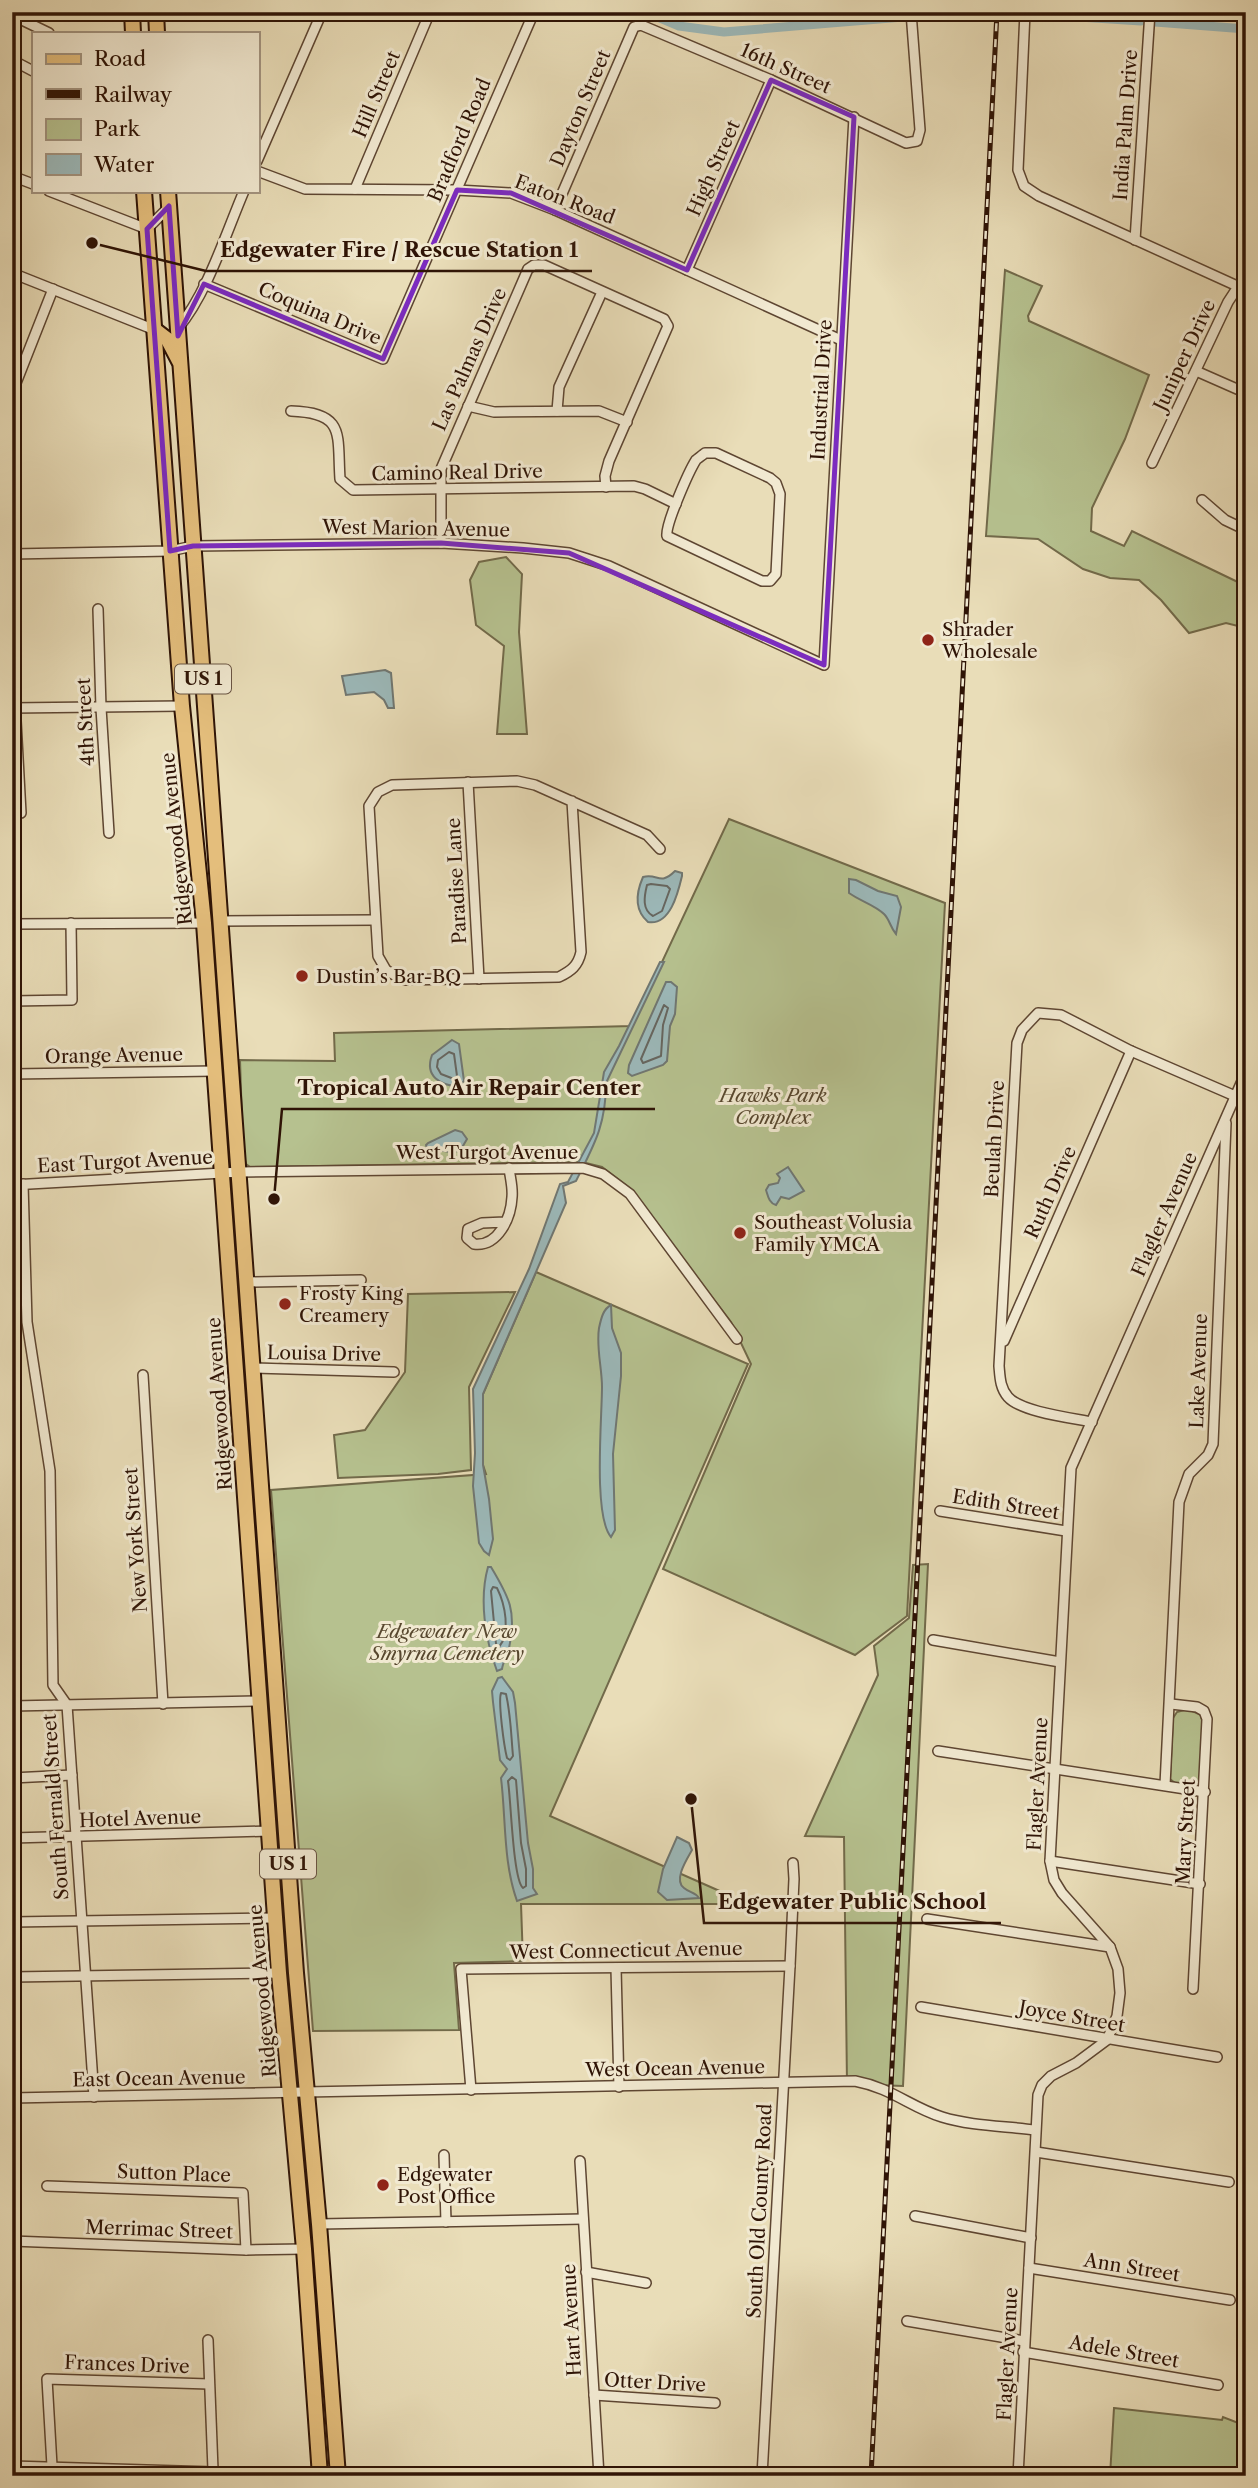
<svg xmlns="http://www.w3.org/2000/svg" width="1258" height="2488" font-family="'Libre Caslon Text',serif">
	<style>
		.green { fill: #b6c18f; stroke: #726a4a; stroke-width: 2 }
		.water { fill: #9cb9ba; stroke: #707772; stroke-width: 2 }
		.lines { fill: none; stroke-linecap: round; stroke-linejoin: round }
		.shore { stroke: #666660; stroke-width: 2 }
		.canal { stroke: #9cb9ba; stroke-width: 9 }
		.minor-casing { stroke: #5e4632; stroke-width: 12 }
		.primary-casing { stroke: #2f1406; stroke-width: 18 }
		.minor { stroke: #f1e9d1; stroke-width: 9 }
		.primary { stroke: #e4be7c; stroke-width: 14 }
		.rail-casing { stroke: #2f1406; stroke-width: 5 }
		.rail { stroke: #f1e9d1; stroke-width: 2.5; stroke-dasharray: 8; stroke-linecap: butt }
		.marked { fill: none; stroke: #7b2cbf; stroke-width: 5; stroke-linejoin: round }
		.poi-dot { fill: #8f2418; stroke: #f1e9d1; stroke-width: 2.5 }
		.labels { text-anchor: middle; stroke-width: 6; stroke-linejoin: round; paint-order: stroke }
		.shield { fill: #f1e9d1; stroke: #695443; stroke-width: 2 }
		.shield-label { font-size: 18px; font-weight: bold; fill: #2f1406 }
		.street-label { font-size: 19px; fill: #2f1406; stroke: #f1e9d1 }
		.poi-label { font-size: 19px; fill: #2f1406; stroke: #f1e9d1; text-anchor: start }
		.park-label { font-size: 19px; font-style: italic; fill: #58482f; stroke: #f1e9d1 }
		.leader { fill: none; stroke: #2f1406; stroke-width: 2.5 }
		.callout-dot { fill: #2f1406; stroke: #f1e9d1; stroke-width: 2.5 }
		.callout-label { font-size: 21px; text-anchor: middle; font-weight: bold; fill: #2f1406; stroke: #f1e9d1; stroke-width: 6; stroke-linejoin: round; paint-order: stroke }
	</style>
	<rect width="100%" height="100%" fill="#e9ddb8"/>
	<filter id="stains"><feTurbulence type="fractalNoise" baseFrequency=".00286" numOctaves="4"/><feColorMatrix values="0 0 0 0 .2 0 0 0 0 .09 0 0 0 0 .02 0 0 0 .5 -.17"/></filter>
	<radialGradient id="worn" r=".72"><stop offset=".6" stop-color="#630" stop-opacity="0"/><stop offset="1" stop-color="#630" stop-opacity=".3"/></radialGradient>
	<g class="green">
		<polygon points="1005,270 1042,286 1028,316 1029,321 1149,375 1125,439 1092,508 1091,531 1124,546 1132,531 1246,586 1246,628 1226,623 1189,633 1161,600 1139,580 1110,578 1083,569 1038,539 986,536"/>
		<polygon points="506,557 522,574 519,632 527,734 497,734 504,646 476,625 470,580 479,562"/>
		<polygon points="729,819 945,903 907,1616 855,1655 663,1569 751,1364 731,1322 628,1187 602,1167 582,1162 250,1167 246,1164 243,1152 240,1060 335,1061 334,1033 632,1026"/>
		<polygon points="536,1272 748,1364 550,1816 749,1904 521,1904 523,1961 454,1963 459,2030 313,2031 271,1490 486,1474 483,1465 483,1394"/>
		<polygon points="515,1292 469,1387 471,1470 438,1474 338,1478 334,1435 365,1430 405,1372 408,1294"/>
		<polygon points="928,1564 903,2086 847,2084 844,1837 805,1836 878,1675 874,1646 909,1618 913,1565"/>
		<path d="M1188,1709L1201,1715L1202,1720C1202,1737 1208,1774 1195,1786L1175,1783L1170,1779L1173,1718L1177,1712Z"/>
		<polygon points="1114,2408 1222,2420 1223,2417 1246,2426 1246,2476 1110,2476"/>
	</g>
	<g class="water">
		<polygon points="385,670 391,673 394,708 388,708 384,700 374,692 346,695 342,676"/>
		<path d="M675,871L682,873V876C678,893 670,926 648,922C634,910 636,893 643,877C658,873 660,886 675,871Z"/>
		<path d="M849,879L856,880L878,891L897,896L901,907L896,934C890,927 890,920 884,914C875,905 860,901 849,893Z"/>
		<path d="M660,962H664L606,1083C606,1125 594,1145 576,1181L563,1186L566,1203L483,1394V1465L489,1499L493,1539L489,1555L484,1551L479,1543L473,1486L475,1453L473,1389L529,1269L560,1184L568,1182L594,1133L604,1072L619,1046Z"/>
		<polygon points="666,982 671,982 677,987 675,1014 670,1026 667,1061 663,1065 632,1076 628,1073 629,1065"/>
		<path d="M452,1040L459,1044L464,1081L459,1087C441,1085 424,1077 432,1055Z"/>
		<polygon points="455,1130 462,1132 467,1139 460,1151 450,1152 427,1148 426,1145 428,1143"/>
		<path d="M788,1167L804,1191L789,1199L781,1197L776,1205C769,1203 768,1196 766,1190L769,1185L778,1183L780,1178L777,1174Z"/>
		<path d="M611,1305L612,1328L621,1353V1376L613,1454L615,1530L611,1537C593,1516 602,1418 602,1387C602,1368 596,1347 599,1328C601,1319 603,1309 611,1305Z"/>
		<path d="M488,1567H491C509,1597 517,1611 509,1648C507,1656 503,1662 502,1669L497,1671C485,1639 479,1599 488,1567Z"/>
		<path d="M502,1677L513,1692L515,1703L528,1843L533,1869V1888L537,1894L517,1901C503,1862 506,1818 501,1778L507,1769L500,1760L493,1702L492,1691L498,1678Z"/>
		<path d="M677,1837L689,1843L692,1850C687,1859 673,1880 684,1888C690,1893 695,1892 699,1898L667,1900L658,1892L663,1869Z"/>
	</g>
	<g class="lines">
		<g class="shore">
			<path d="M651,884L667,886L670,889L662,911L653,916C642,910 644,897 647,885Z"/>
			<polygon points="664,1005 668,1008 663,1025 661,1056 643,1063 641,1059"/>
			<polygon points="449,1052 454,1054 457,1076 454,1079 441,1074 437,1067 438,1060"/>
			<path d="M493,1587L497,1588C505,1604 511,1633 499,1647L496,1644L491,1591Z"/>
			<path d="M501,1693L506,1694C511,1716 511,1735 513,1756L510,1760L507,1758C504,1746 498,1702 501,1693Z"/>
			<path d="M512,1777L516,1780L521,1843L526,1869V1886L523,1888C513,1880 511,1800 508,1781Z"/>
		</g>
		<g class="canal">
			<polyline points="646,12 679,26 724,32 903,17"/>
			<polyline points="1033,14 1141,21"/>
			<polyline points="918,16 972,12"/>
			<polyline points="1155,22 1246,29"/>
		</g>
		<defs>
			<g id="minor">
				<polyline points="1025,12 1018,170 1024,186 1039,196 1246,290"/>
				<polyline points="12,18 20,19 49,33"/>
				<polyline points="12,60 33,71"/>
				<polyline points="257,161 322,12"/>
				<polyline points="257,171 305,189 457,190 511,193 555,210 841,340"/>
				<polyline points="12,176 33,184"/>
				<polyline points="355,189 430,12"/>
				<polyline points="49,191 147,229 168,208"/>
				<polyline points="555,210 634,27 641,25 771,80 906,143 917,141 920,130 911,12"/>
				<polyline points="1135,240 1150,12"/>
				<polyline points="687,270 771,80"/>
				<polyline points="12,273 155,330"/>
				<polyline points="204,284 383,359 534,12"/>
				<path d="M178,328C207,294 226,233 244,191"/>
				<polyline points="1196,371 1246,393"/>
				<polyline points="468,406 494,412 599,411 627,422"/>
				<path d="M291,411C346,413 337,434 340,479L353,490L634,486L645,489L676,504"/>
				<polyline points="557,411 559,387 602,292"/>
				<polyline points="13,439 16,383 53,289"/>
				<path d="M705,453H716L770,478L776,483L780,494L776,574L770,581H762L667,536C665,525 689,471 696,460C697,459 704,454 705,453Z"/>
				<polyline points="1152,463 1228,302 1243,279 1246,261"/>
				<polyline points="1202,500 1225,520 1246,530"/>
				<polyline points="441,543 441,469 528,269 534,265 544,265 664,319 668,326 609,461 605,476 606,487"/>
				<polyline points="12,554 170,551 193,546 441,543 523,548 569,553 609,566 824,665 854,117"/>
				<polyline points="98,609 101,708 109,833"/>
				<polyline points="12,647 21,813"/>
				<polyline points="12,708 182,706"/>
				<polyline points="468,782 479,979"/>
				<path d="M572,801L581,952C578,966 571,971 559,977L403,980L386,970L378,956L369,806L378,792L392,785L517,781L535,785L647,835L660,849"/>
				<polyline points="220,921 375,920"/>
				<polyline points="12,924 204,923"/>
				<polyline points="12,1001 72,1000 71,923"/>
				<polyline points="12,1074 215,1071"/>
				<polyline points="23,1184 27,1322 50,1471 53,1685 67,1705 94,2097"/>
				<polyline points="12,1185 240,1172 583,1168 603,1174 630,1194 737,1339"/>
				<path d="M505,1222L482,1223L468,1229L467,1238L474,1244C498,1247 511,1218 512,1197C513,1187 510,1177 509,1168"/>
				<polyline points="247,1282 361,1280"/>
				<polyline points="1004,1341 1131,1051"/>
				<polyline points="254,1368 394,1372"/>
				<polyline points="143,1375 163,1704"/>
				<path d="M1092,1422C1072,1418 1021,1412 1008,1397C1000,1388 1000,1377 999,1366L1017,1043L1022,1030L1038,1013L1061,1015L1131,1051L1235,1096"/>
				<polyline points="940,1511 1066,1531"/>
				<polyline points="933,1640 1060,1662"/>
				<polyline points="1171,1704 1197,1707 1204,1711 1207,1719 1193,1989"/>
				<polyline points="12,1706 260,1701"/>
				<polyline points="938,1751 1205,1792"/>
				<polyline points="12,1778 72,1775"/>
				<polyline points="1165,1785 1179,1502 1189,1474 1208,1455 1213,1444 1226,1123"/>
				<polyline points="12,1838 269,1831"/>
				<polyline points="1050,1861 1200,1884"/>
				<polyline points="927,1919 1110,1947"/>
				<polyline points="12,1922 275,1918"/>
				<polyline points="616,1968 619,2087"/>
				<polyline points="12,1977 279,1973"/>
				<polyline points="921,2007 1217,2057"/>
				<polyline points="471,2090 461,1969 790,1966"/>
				<path d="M12,2098L855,2081C892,2088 910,2107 942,2117C971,2126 1005,2126 1035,2130"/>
				<polyline points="1036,2152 1229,2182"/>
				<polyline points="444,2155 446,2222"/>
				<polyline points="580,2161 599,2476"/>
				<polyline points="47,2186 243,2193 246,2250"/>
				<polyline points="915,2216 1031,2238"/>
				<polyline points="319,2224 583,2219"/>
				<polyline points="12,2241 246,2250 304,2249"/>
				<polyline points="1029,2268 1230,2300"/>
				<polyline points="586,2272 646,2283"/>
				<polyline points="907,2321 1024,2341"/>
				<polyline points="208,2340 213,2470"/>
				<polyline points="1023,2352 1218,2385"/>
				<polyline points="594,2395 715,2403"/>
				<polyline points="12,2466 320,2475"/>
				<polyline points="52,2466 47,2379 209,2384"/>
				<polyline points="762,2476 790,1966 794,1879 793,1863"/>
				<polyline points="907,2476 907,2472"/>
				<polyline points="1018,2476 1038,2095 1042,2085 1051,2076 1076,2063 1107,2040 1117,2016 1120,1993 1118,1969 1110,1947 1062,1893 1054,1880 1050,1861 1071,1468 1246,1072"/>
			</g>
			<g id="primary">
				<polyline points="132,12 133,33"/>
				<polyline points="156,12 157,33"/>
				<polyline points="144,191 182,706 204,923 279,1973 304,2249 320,2476"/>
				<polyline points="168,191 296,1973 319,2224 338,2476"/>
				<polyline points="155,330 168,340 179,361"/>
			</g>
		</defs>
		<use href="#minor" class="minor-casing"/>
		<use href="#primary" class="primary-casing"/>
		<use href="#minor" class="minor"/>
		<use href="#primary" class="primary"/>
		<defs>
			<polyline id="rail" points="871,2476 997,12"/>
		</defs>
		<use href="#rail" class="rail-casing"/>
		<use href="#rail" class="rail"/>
	</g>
	<path class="marked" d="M771,80L854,117L824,665L569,553L441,543L193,546L170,551L147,229L169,206L178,336L204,284L383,359L457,190L511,193L687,270Z"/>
	<g class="poi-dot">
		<circle cx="928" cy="640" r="7"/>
		<circle cx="302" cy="976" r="7"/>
		<circle cx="740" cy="1233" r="7"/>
		<circle cx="285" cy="1304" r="7"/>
		<circle cx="383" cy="2185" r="7"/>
	</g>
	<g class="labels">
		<g class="shield">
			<rect x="175" y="664.5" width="56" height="29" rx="5"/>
			<rect x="260" y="1849.5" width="56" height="29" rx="5"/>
		</g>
		<g class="shield-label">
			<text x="203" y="685">US 1</text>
			<text x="288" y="1870">US 1</text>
		</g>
		<g class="street-label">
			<text transform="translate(786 68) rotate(24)" y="7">16th Street</text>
			<text transform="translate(376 94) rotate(-67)" y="7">Hill Street</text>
			<text transform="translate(580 108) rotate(-67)" y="7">Dayton Street</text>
			<text transform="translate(1125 125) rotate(-86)" y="7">India Palm Drive</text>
			<text transform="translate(459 140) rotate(-67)" y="7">Bradford Road</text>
			<text transform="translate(713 168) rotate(-66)" y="7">High Street</text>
			<text transform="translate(565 199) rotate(21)" y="7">Eaton Road</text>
			<text transform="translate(320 313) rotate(23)" y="7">Coquina Drive</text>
			<text transform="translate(1184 355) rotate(-65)" y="7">Juniper Drive</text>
			<text transform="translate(469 359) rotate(-66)" y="7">Las Palmas Drive</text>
			<text transform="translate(821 390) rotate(-87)" y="7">Industrial Drive</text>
			<text transform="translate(457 472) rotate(-1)" y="7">Camino Real Drive</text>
			<text transform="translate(416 528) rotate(1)" y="7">West Marion Avenue</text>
			<text transform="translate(85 722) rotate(-93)" y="7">4th Street</text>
			<text transform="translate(176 839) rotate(-96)" y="7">Ridgewood Avenue</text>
			<text transform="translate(456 881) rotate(-93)" y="7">Paradise Lane</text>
			<text transform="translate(114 1055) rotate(-1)" y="7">Orange Avenue</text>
			<text transform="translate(994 1139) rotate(-87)" y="7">Beulah Drive</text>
			<text x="487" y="1159">West Turgot Avenue</text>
			<text transform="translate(125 1161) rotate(-3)" y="7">East Turgot Avenue</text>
			<text transform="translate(1050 1192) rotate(-66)" y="7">Ruth Drive</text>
			<text transform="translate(1164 1214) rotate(-66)" y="7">Flagler Avenue</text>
			<text transform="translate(324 1353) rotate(1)" y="7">Louisa Drive</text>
			<text transform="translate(1198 1371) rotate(-88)" y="7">Lake Avenue</text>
			<text transform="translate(219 1404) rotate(-94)" y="7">Ridgewood Avenue</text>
			<text transform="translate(1006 1504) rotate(9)" y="7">Edith Street</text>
			<text transform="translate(135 1540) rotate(-94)" y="7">New York Street</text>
			<text transform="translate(1037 1784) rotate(-87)" y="7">Flagler Avenue</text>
			<text transform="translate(55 1807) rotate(-94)" y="7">South Fernald Street</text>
			<text transform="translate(140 1818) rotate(-2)" y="7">Hotel Avenue</text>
			<text transform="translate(1185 1832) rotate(-87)" y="7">Mary Street</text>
			<text transform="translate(626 1950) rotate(-1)" y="7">West Connecticut Avenue</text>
			<text transform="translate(262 1991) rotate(-95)" y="7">Ridgewood Avenue</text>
			<text transform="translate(1072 2016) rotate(10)" y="7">Joyce Street</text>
			<text transform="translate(675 2068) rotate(-1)" y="7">West Ocean Avenue</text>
			<text transform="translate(159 2078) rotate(-1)" y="7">East Ocean Avenue</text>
			<text transform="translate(174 2173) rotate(2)" y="7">Sutton Place</text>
			<text transform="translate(759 2211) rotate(-87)" y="7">South Old County Road</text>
			<text transform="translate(159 2229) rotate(2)" y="7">Merrimac Street</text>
			<text transform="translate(1132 2267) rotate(9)" y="7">Ann Street</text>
			<text transform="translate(571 2320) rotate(-93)" y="7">Hart Avenue</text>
			<text transform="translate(1124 2351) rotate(10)" y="7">Adele Street</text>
			<text transform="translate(1007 2354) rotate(-87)" y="7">Flagler Avenue</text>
			<text transform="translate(127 2364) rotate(2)" y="7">Frances Drive</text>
			<text transform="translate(655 2382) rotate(3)" y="7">Otter Drive</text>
		</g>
		<g class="poi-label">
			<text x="942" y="636">Shrader<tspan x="942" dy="22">Wholesale</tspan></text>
			<text x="316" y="983">Dustin’s Bar-BQ</text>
			<text x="754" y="1229">Southeast Volusia<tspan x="754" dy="22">Family YMCA</tspan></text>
			<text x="299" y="1300">Frosty King<tspan x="299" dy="22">Creamery</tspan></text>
			<text x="397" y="2181">Edgewater<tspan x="397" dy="22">Post Office</tspan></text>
		</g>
		<g class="park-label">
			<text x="773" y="1102">Hawks Park<tspan x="773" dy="22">Complex</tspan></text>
			<text x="447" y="1638">Edgewater New<tspan x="447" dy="22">Smyrna Cemetery</tspan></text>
		</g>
	</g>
	<path class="leader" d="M92 243L206 271H592M274 1199L282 1109H655M691 1799L704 1923H1001"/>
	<g class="callout-dot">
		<circle cx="92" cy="243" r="7"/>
		<circle cx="274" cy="1199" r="7"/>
		<circle cx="691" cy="1799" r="7"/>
	</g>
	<g class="callout-label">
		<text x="399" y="257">Edgewater Fire / Rescue Station 1</text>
		<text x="469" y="1095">Tropical Auto Air Repair Center</text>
		<text x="852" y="1909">Edgewater Public School</text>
	</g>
	<rect width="1258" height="2488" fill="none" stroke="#e9ddb8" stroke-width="42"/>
	<rect x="14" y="14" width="1230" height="2460" fill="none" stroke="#2f1406" stroke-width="3.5"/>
	<rect x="21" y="21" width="1216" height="2446" fill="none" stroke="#2f1406" stroke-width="2"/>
	<rect x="32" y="32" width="228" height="161" fill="#f1e9d1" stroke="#a39480" stroke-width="2"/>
	<rect x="46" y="54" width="35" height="10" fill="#e4be7c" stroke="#a39480" stroke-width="2"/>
	<text x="94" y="66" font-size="21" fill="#2f1406">Road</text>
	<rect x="46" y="89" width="35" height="10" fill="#2f1406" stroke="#a39480" stroke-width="2"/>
	<text x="94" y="102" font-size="21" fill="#2f1406">Railway</text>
	<rect x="46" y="119" width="35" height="21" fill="#b6c18f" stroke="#a39480" stroke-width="2"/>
	<text x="94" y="136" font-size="21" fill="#2f1406">Park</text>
	<rect x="46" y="154" width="35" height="21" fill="#9cb9ba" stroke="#a39480" stroke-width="2"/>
	<text x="94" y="172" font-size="21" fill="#2f1406">Water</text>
	<rect width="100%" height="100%" filter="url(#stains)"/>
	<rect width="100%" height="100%" fill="url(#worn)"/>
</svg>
